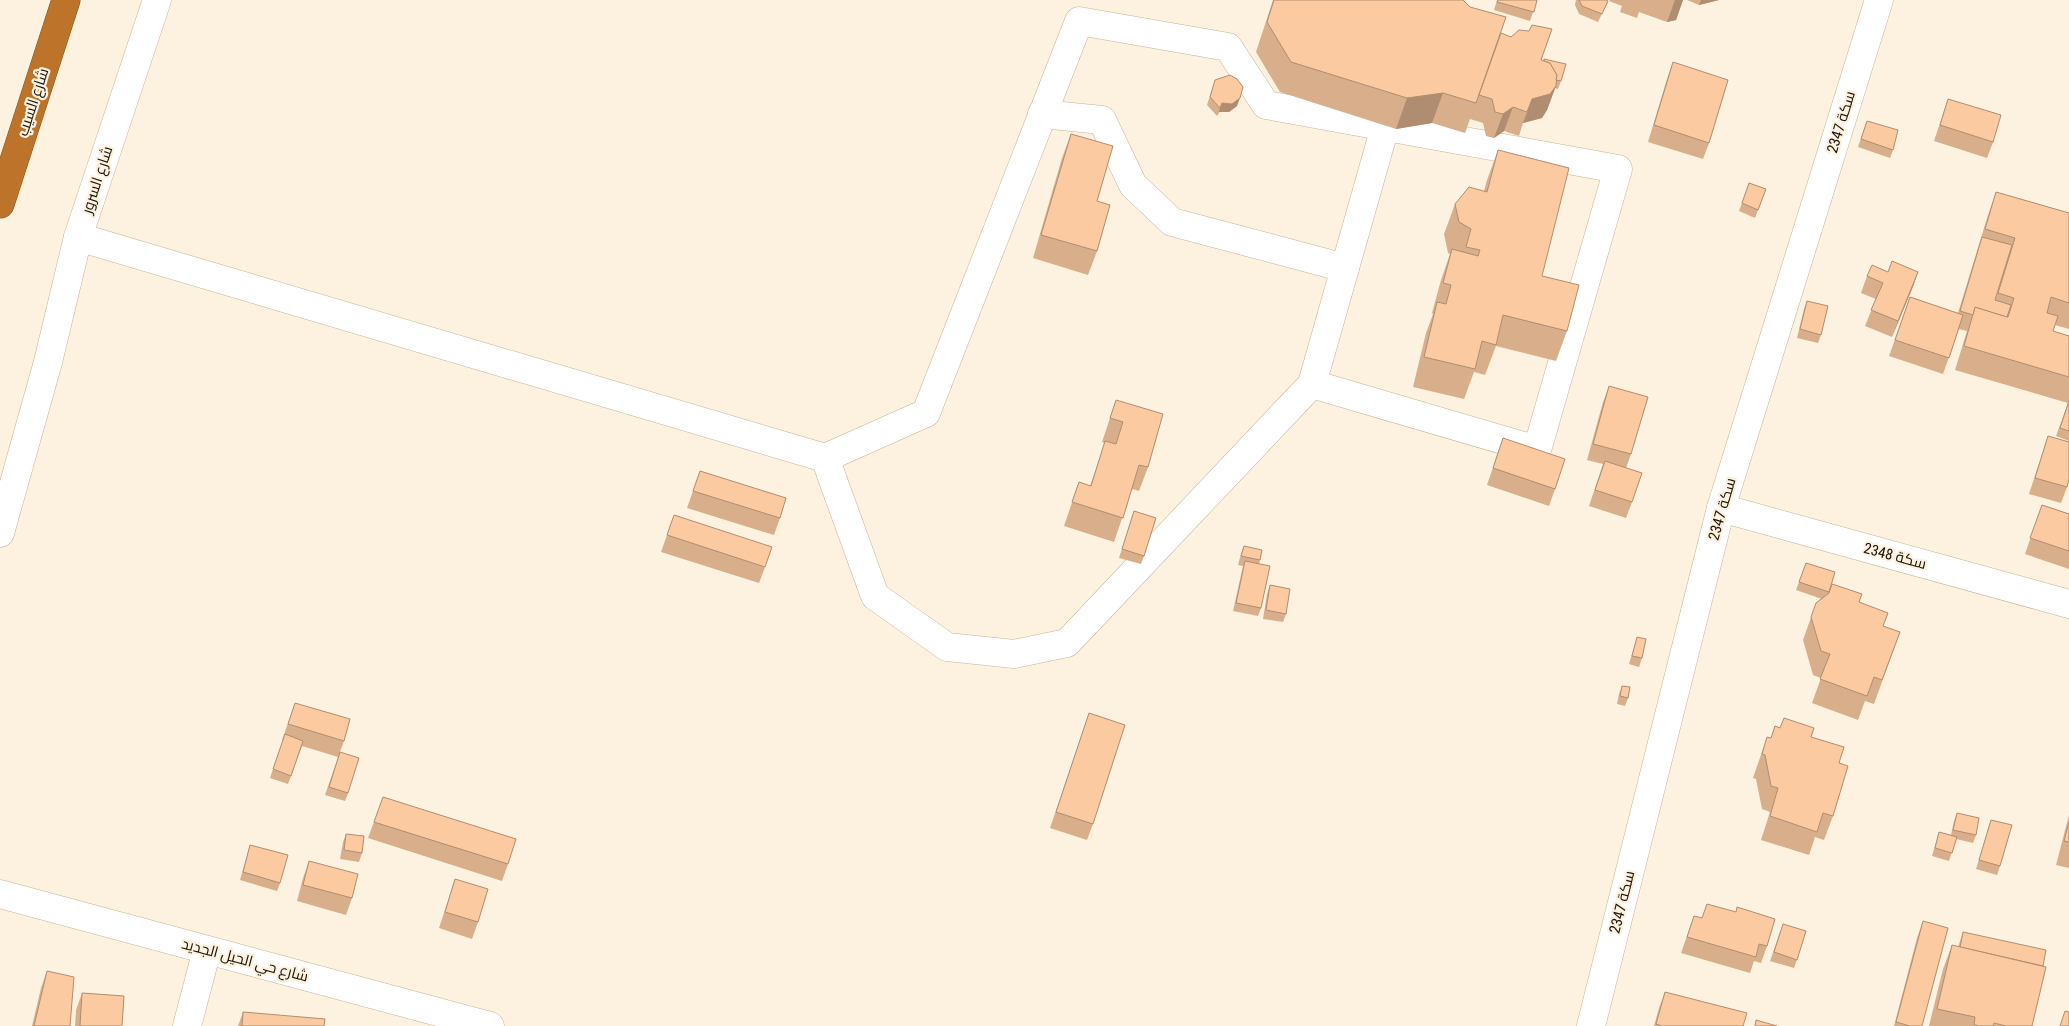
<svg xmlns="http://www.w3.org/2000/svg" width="2069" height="1026" font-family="'Roboto Condensed',Cairo,sans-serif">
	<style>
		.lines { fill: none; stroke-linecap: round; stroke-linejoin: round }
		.minor-casing { stroke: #c5b395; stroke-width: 29 }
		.highway-casing { stroke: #84521e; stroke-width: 29 }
		.minor { stroke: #fff; stroke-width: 28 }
		.highway { stroke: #bd742a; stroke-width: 28 }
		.wall { fill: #d9ae8a }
		.shaded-wall { fill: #b08d70 }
		.building { fill: #fccaa0; stroke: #b08d70 }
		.labels { text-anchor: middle; stroke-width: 4.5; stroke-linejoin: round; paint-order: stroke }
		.street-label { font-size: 15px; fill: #1a1308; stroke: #fdf2df }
	</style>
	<rect width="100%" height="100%" fill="#fdf2df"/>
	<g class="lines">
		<defs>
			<g id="minor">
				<polyline points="1042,114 1102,120 1133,185 1172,222 1345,268"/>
				<polyline points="78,237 825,458 926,413 1079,21 1228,47 1266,105 1618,169 1537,450 1312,384"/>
				<polyline points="825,458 875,596 947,647 1014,654 1067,643 1312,384 1385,127"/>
				<polyline points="1721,508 2069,604"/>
				<polyline points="0,533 48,362 78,237 157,0"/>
				<polyline points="0,894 490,1026"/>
				<polyline points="187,1026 207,950"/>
				<polyline points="1591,1026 1721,508 1879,0"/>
			</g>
			<polyline id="highway" points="0,204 66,0"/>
		</defs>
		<use href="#minor" class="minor-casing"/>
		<use href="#highway" class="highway-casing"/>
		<use href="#minor" class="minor"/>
		<use href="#highway" class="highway"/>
	</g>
	<g class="wall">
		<polygon points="1273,0 1463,0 1500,35 1541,60 1561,81 1558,89 1555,88 1547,110 1542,118 1523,123 1519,136 1504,131 1494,138 1486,136 1483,123 1470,119 1465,133 1432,123 1396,129 1280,92 1256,52"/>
		<polygon points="1497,0 1537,0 1530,21 1494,10"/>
		<polygon points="1576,0 1606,0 1608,1 1598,22 1579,14 1575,5"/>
		<polygon points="1610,0 1683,0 1676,20 1667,22 1639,12 1637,18 1620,12 1622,6 1609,1"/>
		<polygon points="1687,0 1719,0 1699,5"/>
		<polygon points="1673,62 1709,143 1703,159 1648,142 1667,79"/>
		<polygon points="1215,80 1237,106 1229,112 1219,112 1217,116 1207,105"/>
		<polygon points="1948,99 1993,142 1987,158 1934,141"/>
		<polygon points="1867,121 1893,150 1890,158 1858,147"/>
		<polygon points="1071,134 1097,201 1097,251 1088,275 1033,258 1062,158"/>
		<polygon points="1498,150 1542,276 1567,331 1556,361 1496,346 1485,375 1474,372 1464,399 1413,387 1426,333 1433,314 1432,313 1441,280 1450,254 1448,253 1444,234 1455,204 1484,191 1487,180"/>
		<polygon points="1749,183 1766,189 1755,218 1739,211"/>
		<polygon points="1996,192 2069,213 2069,329 2055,325 2053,331 2069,336 2069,441 2056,436 2068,403 1955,370 1967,331 1959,329 1943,374 1889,356 1910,297 1958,313 1988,215"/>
		<polygon points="1888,272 1918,272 1912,289 1892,337 1865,326 1876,299 1861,293 1867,276"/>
		<polygon points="1807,301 1821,335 1818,343 1797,338 1804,309"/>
		<polygon points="1609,386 1631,454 1626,468 1632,502 1626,518 1589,506 1603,464 1587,460 1603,402"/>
		<polygon points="1116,400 1148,467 1139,491 1132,489 1114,542 1064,526 1079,482 1090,486 1105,443 1102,442"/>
		<polygon points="2048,436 2067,487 2061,503 2029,494"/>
		<polygon points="1503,438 1555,489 1549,506 1487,485"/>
		<polygon points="700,471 780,518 774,535 687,508"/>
		<polygon points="2042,505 2069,514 2069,569 2025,554"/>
		<polygon points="1134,511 1144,556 1141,564 1119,558"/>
		<polygon points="674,515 765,567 759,583 661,552"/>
		<polygon points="1244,546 1260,560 1259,564 1261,608 1258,616 1233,611 1243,566 1238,565 1241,554"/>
		<polygon points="1806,563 1830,588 1859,602 1883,626 1900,632 1874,704 1865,701 1858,720 1812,703 1821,678 1813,675 1803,640 1816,603 1822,599 1796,590"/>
		<polygon points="1270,585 1286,614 1283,622 1263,619 1267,594"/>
		<polygon points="1637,637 1642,658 1639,667 1629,664"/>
		<polygon points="1622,686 1628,698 1625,706 1617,704 1619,694"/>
		<polygon points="295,703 344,741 338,757 302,746 288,784 270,778 283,740 282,740"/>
		<polygon points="1089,713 1093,824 1087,840 1050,828"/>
		<polygon points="1775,726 1811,737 1839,763 1833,816 1824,840 1815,837 1809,855 1761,840 1770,812 1762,809 1756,779 1753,778 1767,737 1771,738"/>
		<polygon points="340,752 348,793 345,801 325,795"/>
		<polygon points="383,797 508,864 502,881 368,838"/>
		<polygon points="1957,813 1976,835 1973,843 1956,839 1949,861 1932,856 1939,832 1951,835 1954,821"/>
		<polygon points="2069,815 2069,868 2056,865"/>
		<polygon points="1991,820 2000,866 1997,875 1976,869"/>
		<polygon points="346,834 362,853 359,862 340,859 343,842"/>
		<polygon points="250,845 280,883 277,891 240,880"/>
		<polygon points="309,861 352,898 346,915 297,901 303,878"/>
		<polygon points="455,879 478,922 472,939 439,928"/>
		<polygon points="1707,904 1767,946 1761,963 1754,961 1750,973 1681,953 1694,916 1702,918"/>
		<polygon points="1923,921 1922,1026 1894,1026 1917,938"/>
		<polygon points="1806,931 1794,968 1770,961 1780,932"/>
		<polygon points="1963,932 2032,1026 1929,1026 1943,969 1952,945 1958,947"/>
		<polygon points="47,971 70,1026 32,1026 41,988"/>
		<polygon points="1665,992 1743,1026 1654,1026 1659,1008"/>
		<polygon points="82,993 122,1026 75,1026 76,1010"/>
		<polygon points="243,1012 324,1026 238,1026"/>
	</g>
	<g class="shaded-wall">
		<polygon points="1675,0 1683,0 1676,20 1667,22"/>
		<polygon points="1701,0 1719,0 1699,5"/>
		<polygon points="1556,86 1547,110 1542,118 1523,123 1532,99"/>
		<polygon points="1443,93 1432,123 1396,129 1407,98"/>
		<polygon points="1240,98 1237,106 1229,112 1219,112 1217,116 1222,103"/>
		<polygon points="1513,107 1504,131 1494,138 1503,114"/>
		<polygon points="1918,272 1912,289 1892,337 1898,321"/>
	</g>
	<g class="building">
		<polygon points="1274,0 1463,0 1470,7 1506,17 1476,103 1443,93 1407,98 1291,62 1267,22"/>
		<polygon points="1498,0 1537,0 1534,12 1497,2"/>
		<polygon points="1579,0 1606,0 1608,1 1602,14 1582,6"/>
		<polygon points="1532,25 1552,29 1541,60 1550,63 1557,75 1556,86 1550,94 1532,99 1527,112 1513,107 1503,114 1495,112 1492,99 1479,95 1501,33 1511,37 1519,30 1529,31"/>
		<polygon points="1544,59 1566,64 1561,81 1556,80 1557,75 1550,63 1544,61"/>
		<polygon points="1673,62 1728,80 1709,143 1654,125"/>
		<polygon points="1230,75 1237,79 1243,87 1240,98 1232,104 1222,103 1220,108 1210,97 1215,80"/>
		<polygon points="1948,99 2001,115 1993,142 1940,125"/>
		<polygon points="1867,121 1898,130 1893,150 1861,139"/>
		<polygon points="1071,134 1113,146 1097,201 1110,205 1097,251 1041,235"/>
		<polygon points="1498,150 1569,168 1542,276 1579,285 1567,331 1503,315 1496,345 1482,341 1475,369 1424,357 1437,302 1446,304 1451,285 1443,283 1452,249 1478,256 1480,250 1466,247 1471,229 1459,222 1455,204 1469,187 1487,192"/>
		<polygon points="1749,183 1766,189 1758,210 1742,203"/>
		<polygon points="1996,192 2069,213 2069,303 2051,297 2047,313 2058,316 2053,331 2069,336 2069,377 1964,346 1975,307 2008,317 2014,298 1998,293 2015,238 1985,229"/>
		<polygon points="1982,237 2012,245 1995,300 2011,305 2007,317 1975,307 1973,315 1960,311"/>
		<polygon points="1892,261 1918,272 1898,321 1871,310 1883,283 1867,276 1872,265 1888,272"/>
		<polygon points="1910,297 1963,315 1949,358 1895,340"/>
		<polygon points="1807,301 1828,306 1821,335 1800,329"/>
		<polygon points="1609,386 1648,397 1631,454 1593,444"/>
		<polygon points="1116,400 1163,414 1148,467 1139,465 1123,518 1072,502 1079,482 1091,486 1105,441 1116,444 1123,422 1110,418"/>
		<polygon points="2069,401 2069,431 2060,428"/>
		<polygon points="2048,436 2069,442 2069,479 2067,487 2035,478"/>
		<polygon points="1503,438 1565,459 1555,489 1493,468"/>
		<polygon points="1605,461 1642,473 1632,502 1595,490"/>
		<polygon points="700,471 786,498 780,518 693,491"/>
		<polygon points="2042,505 2069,514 2069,551 2030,538"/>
		<polygon points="1134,511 1156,518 1144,556 1122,549"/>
		<polygon points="674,515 772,547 765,567 667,535"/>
		<polygon points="1244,546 1262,550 1260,560 1241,556"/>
		<polygon points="1245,561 1270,566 1261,608 1236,603"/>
		<polygon points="1806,563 1835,572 1829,592 1799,582"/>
		<polygon points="1832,584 1862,594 1859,602 1888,613 1883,626 1900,632 1882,680 1874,677 1867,696 1820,679 1830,654 1821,651 1811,617 1816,603 1829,593"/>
		<polygon points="1270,585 1290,589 1286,614 1266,610"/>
		<polygon points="1637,637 1646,639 1642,658 1632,656"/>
		<polygon points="1622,686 1630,687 1628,698 1620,696"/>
		<polygon points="295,703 350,719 344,741 288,724"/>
		<polygon points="1089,713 1125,725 1093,824 1056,812"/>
		<polygon points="1784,718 1814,728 1811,737 1844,747 1839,763 1848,766 1833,816 1823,813 1817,832 1770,816 1778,788 1771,786 1765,755 1762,754 1767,737 1771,738 1775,726 1780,728"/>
		<polygon points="285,734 303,741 291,776 273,769"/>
		<polygon points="340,752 359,758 348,793 329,787"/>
		<polygon points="383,797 516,839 508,864 374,822"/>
		<polygon points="1957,813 1979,818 1976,835 1953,830"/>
		<polygon points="1991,820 2012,825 2000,866 1979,860"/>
		<polygon points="2069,822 2069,842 2064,841"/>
		<polygon points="1939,832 1957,837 1952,853 1935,848"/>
		<polygon points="346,834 364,836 362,853 344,850"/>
		<polygon points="250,845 288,855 280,883 243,872"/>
		<polygon points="309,861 358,874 352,898 303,885"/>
		<polygon points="455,879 488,889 478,922 445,912"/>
		<polygon points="1707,904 1736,912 1737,907 1775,919 1767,946 1759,944 1756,957 1687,937 1694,916 1702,918"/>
		<polygon points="1923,921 1948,928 1922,1026 1910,1026 1896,1022"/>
		<polygon points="1783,924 1806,931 1797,960 1774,952"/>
		<polygon points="1963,932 2046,950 2043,966 1960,947"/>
		<polygon points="1952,945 2046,967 2032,1026 2006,1026 1994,1023 1993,1026 1979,1026 1974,1025 1975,1017 1937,1009"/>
		<polygon points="47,971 74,977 70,1026 34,1026"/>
		<polygon points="1665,992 1747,1013 1743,1026 1662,1026 1656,1024"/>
		<polygon points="82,993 124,996 122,1026 80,1026"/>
		<polygon points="2065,1011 2069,1012 2069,1026 2060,1026"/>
		<polygon points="243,1012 325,1019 324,1026 242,1026"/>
		<polygon points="1756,1020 1777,1026 1755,1026"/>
	</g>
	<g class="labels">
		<g class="street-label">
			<text transform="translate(33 102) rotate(-72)" y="5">شارع السيب</text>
			<text transform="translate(1841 122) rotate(-73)" y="5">سكة 2347</text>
			<text transform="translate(97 180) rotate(-72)" y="5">شارع السرور</text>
			<text transform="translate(1722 509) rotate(-74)" y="5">سكة 2347</text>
			<text transform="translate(1895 556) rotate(15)" y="5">سكة 2348</text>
			<text transform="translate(1622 902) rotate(-76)" y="5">سكة 2347</text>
			<text transform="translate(245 960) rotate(15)" y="5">شارع حي الحيل الجديد</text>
		</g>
	</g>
</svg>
